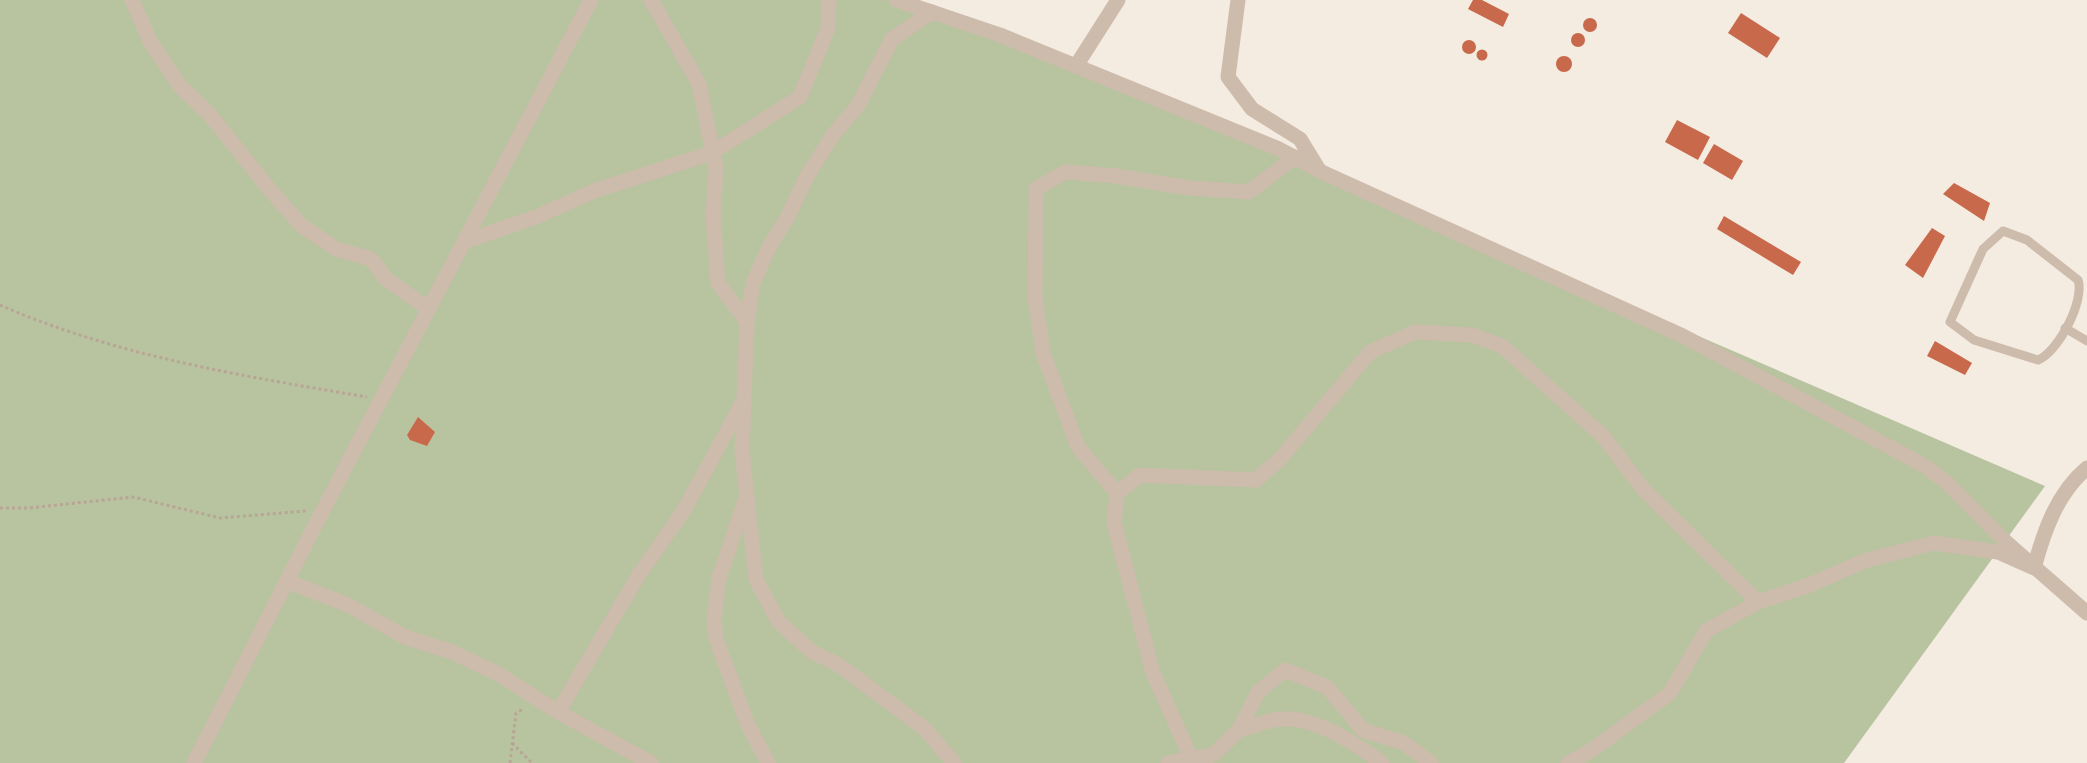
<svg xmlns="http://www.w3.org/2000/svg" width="2087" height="763" font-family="Quicksand,sans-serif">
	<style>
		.green { fill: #b8c4a0 }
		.building { fill: #c8694b }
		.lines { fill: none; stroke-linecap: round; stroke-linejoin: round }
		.path { stroke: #b9a596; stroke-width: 3; stroke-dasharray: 3 3; stroke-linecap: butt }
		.service { stroke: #cdbbac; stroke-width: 9 }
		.minor { stroke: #cdbbac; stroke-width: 15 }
		.minor-bridge { stroke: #cdbbac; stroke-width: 15 }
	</style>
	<rect width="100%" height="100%" fill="#f4ebe1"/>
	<polygon class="green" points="0,0 890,0 932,12 1222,130 2045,486 1844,763 0,763"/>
	<g class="building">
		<polygon points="1473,0 1482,0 1509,14 1503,27 1468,9"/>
		<polygon points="1741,13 1780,38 1767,58 1728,33"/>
		<circle cx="1590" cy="25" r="7"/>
		<circle cx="1578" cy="40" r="7"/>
		<circle cx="1469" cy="47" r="7"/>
		<circle cx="1482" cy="55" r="5.5"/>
		<circle cx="1564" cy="64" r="8"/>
		<polygon points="1677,120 1710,137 1698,160 1665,142"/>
		<polygon points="1714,144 1743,161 1732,180 1703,163"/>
		<polygon points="1954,183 1990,203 1984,221 1943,194"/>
		<polygon points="1724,216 1801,262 1793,275 1717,229"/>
		<polygon points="1932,228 1945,236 1923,278 1905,265"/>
		<polygon points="1935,341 1972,363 1965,375 1927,356"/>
		<polygon points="418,417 435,432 427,446 410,440 407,435"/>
	</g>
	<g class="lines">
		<g class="path">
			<path d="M0,305C116,356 243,376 367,397"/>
			<polyline points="0,508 29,508 133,497 220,518 306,511"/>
			<polyline points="512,743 532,763"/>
			<polyline points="510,763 516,713 523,709"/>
		</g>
		<g class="service">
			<path d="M2003,231L2027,240L2078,280C2085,301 2058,352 2038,360L1974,340L1950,322L1983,249Z"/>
			<polyline points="2065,328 2087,341"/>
		</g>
		<g class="minor">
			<polyline points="132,0 150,41 179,85 210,115 270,190 302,226 336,249 371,259 386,279 429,309"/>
			<polyline points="651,0 699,84 716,168 713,215 718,283 747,322 742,451 756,580 779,622 812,652 839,665 924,728 954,763"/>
			<polyline points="896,0 1000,35 1279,149 1324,173 1683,336 1925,466 1946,482 2007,543 2087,613"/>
			<polyline points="1238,0 1228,77 1252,109 1300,139 1319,170"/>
			<polyline points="1076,66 1118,0"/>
			<polyline points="713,152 800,97 828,28 829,0"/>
			<polyline points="466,241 536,217 594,191 699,157"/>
			<polyline points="747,322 753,283 769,247 787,218 807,176 833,135 858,105 892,39 932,12"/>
			<polyline points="1117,493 1078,447 1043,353 1035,297 1036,189 1065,172 1116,176 1189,188 1249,192 1295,157"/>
			<polyline points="745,500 719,578 714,620 716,639 748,725 768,763"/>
			<polyline points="287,581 348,605 405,637 452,652 500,675 558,712 651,763"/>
			<polyline points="558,712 638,576 684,510 741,405"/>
			<path d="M1239,730C1252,727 1267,720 1280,719C1315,716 1356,744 1382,763"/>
			<polyline points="1191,758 1153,673 1114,523 1117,493 1140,475 1256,480 1280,459 1370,352 1415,332 1472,335 1502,346 1603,436 1643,489 1758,602"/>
			<polyline points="194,763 323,510 591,0"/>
			<polyline points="1168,763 1213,755 1239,730 1258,692 1285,670 1327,687 1363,730 1404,743 1431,763"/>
			<path d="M1568,763L1592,750L1670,693L1706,631L1758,602L1807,586L1867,560L1934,543L1998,552L2034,568C2044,531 2057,493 2087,468"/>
		</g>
		<polyline class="minor-bridge" points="699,157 713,152"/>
	</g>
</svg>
